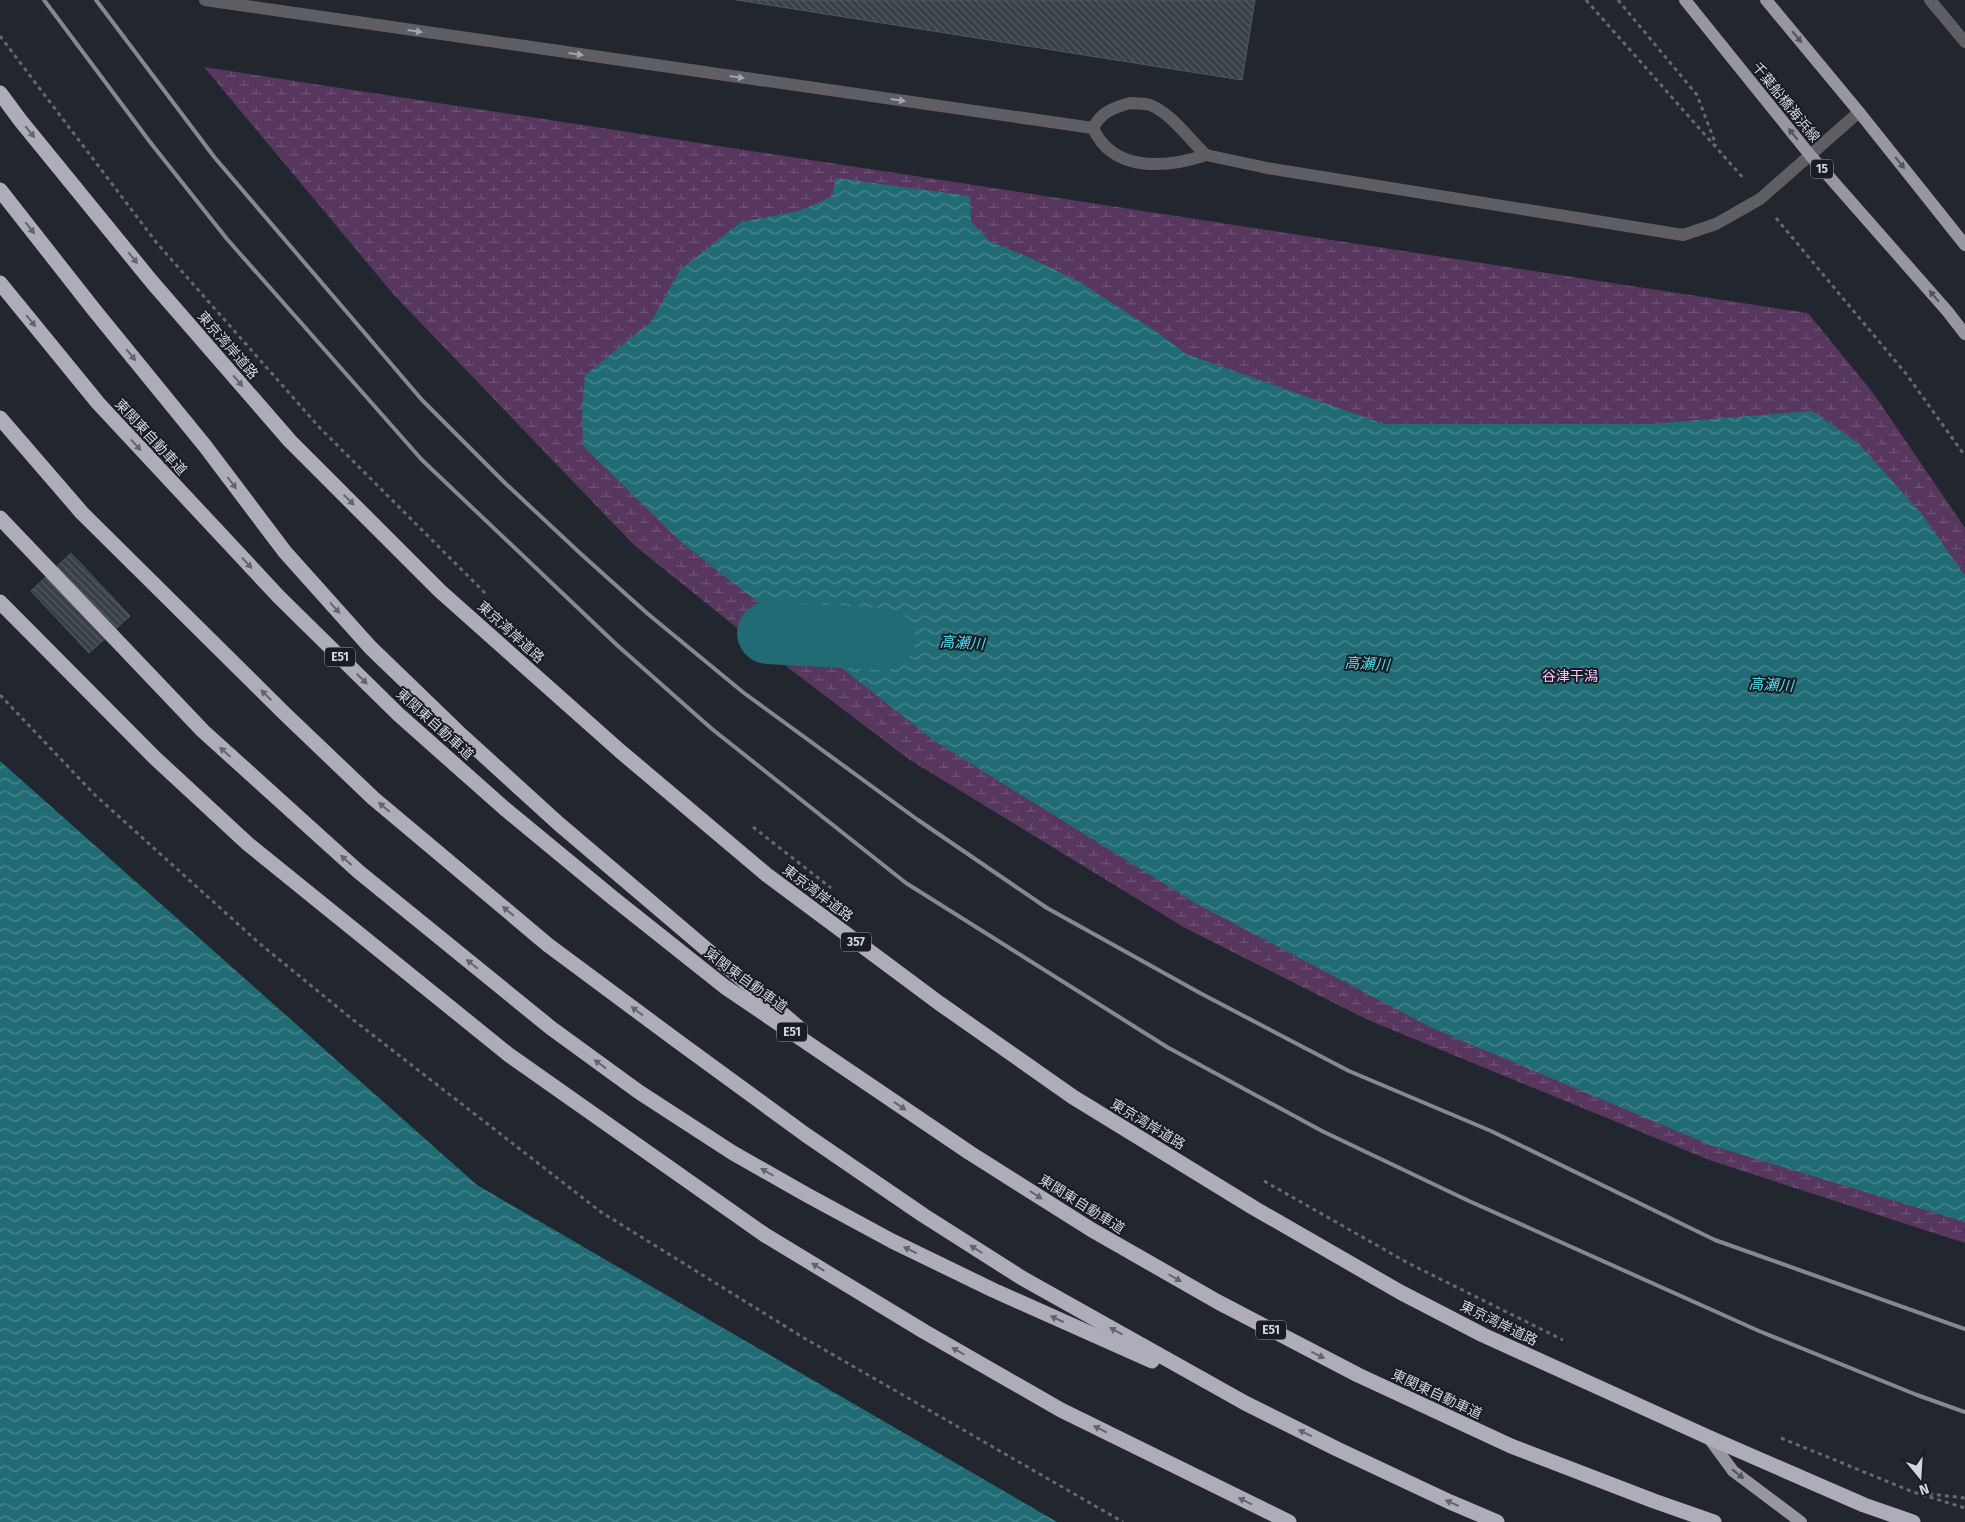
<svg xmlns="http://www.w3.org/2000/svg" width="1965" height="1522" font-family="'Fira Sans','Noto Sans JP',sans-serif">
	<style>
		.wetland { fill: url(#wetland-marsh) }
		.water { fill: url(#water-waves) }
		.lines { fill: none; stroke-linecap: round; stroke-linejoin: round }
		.river { stroke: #216c74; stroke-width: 62 }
		.building { fill: url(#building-back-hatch); stroke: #4e585e }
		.path { stroke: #656870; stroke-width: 3; stroke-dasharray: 4 4; stroke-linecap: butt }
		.minor { stroke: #5f5e63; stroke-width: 12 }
		.major { stroke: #9896a0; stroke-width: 12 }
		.highway { stroke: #aeacb8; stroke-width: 15 }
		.rail { stroke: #85898f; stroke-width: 4 }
		.oneway { fill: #a4a5ab }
		.oneway2 { fill: #52535c }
		.oneway3 { fill: #63646e }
		.labels { text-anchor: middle; stroke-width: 4; stroke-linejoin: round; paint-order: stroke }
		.shield { fill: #181c24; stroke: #9a9ea4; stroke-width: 1 }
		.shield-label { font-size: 12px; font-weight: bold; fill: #d2d5db }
		.street-label { font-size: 14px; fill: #d2d5db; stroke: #181c24 }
		.park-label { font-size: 14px; fill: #f6c3fe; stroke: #181c24 }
		.water-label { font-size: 15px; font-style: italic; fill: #52dfee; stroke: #181c24 }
	</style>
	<defs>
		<pattern id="wetland-marsh" width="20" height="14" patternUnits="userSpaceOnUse" patternTransform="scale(1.25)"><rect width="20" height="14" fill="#58375e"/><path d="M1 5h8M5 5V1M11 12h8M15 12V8" fill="none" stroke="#6f5374"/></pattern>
		<pattern id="water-waves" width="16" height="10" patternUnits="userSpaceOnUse" patternTransform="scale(1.25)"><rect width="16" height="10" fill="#216c74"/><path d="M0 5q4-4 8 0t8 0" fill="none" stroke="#4b878e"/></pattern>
		<pattern id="building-back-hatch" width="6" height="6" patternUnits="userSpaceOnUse" patternTransform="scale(1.25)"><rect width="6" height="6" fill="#374147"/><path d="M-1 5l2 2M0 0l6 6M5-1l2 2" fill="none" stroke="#535c61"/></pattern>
	</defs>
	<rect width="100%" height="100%" fill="#22262e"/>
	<polygon class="wetland" points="204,67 1808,313 1873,393 1965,528 1965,1243 1712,1161 1368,1020 1185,928 910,760 762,648 634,545 394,295"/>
	<g class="water">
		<polygon points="836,178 970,196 971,221 989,241 1028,257 1078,281 1157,332 1186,354 1384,424 1650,424 1812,411 1859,444 1921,513 1965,576 1965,1222 1710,1145 1432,1028 1197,904 936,742 681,542 583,446 582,407 585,375 651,322 680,270 741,222 798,211 832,197"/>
		<polygon points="0,761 477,1185 1057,1522 0,1522"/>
	</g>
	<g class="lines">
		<polyline class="river" points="768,633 884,639"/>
	</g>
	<g class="building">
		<polygon points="737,0 1255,0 1242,80"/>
		<polygon points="71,553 130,616 89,653 31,591"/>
	</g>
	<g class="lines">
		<g class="path">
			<polyline points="1586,0 1745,180"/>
			<polyline points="1618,0 1697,95 1716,145"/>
			<polyline points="0,36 156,242 320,428 487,595"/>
			<polyline points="1776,218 1907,375 1965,456"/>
			<polyline points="0,695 95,795 259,943 347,1015 601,1212 804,1338 1123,1522"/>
			<polyline points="753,827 831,888"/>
			<polyline points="1264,1181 1408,1263 1563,1340"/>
			<polyline points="1781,1438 1913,1492 1965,1508"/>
			<polyline points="1921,1493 1965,1498"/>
		</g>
		<g class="minor">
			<polyline points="205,0 1093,128"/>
			<polyline points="1930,0 1965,42"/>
			<path d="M1130,103C1136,104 1144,103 1150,105C1171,113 1190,140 1206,155C1167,168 1113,173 1093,128C1101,112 1113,108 1130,103Z"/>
			<polyline points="1206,155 1267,168 1683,235 1716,224 1760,199 1859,112"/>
		</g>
		<g class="major">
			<polyline points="1685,0 1810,155 1948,312 1965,334"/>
			<polyline points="1766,0 1859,112 1965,245"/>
			<polyline points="1708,1437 1733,1471 1801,1522"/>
		</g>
		<g class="highway">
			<polyline points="0,93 20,120 152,282 290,441 440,591 620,751 767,875 939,1003 1073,1097 1254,1208 1400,1292 1483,1335 1708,1437 1864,1505 1913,1522"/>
			<polyline points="0,190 95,311 205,446 285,552 370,647 458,732 559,824 798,1027"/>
			<polyline points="0,283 98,403 279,597 398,714 504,808 613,898 725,987 970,1153 1092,1230 1218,1302 1358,1375 1511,1446 1654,1501 1714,1522"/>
			<polyline points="0,418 82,513 284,713 373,798 548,945 676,1040 806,1135 923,1215 1022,1278 1245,1403 1337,1449 1450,1502 1497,1522"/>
			<polyline points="0,518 203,731 359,872 551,1028 639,1092 733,1153 807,1195 892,1241 993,1290 1152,1361"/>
			<polyline points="0,602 155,758 248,844 509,1055 765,1235 925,1332 1061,1410 1289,1522"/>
		</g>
		<g class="rail">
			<polyline points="44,0 150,142 227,239 422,460 618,646 712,729 906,883 1167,1047 1322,1131 1469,1201 1759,1331 1917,1395 1965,1412"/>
			<polyline points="96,0 215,158 422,400 505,483 581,554 648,614 744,693 918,820 1047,908 1200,993 1349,1071 1491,1131 1715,1240 1965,1329"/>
		</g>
	</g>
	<defs><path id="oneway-solid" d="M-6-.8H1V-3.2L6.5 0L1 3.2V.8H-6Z" transform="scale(1.25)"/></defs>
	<g class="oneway">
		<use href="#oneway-solid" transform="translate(415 31) rotate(8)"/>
		<use href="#oneway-solid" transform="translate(576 54) rotate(8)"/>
		<use href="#oneway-solid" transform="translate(737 77) rotate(8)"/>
		<use href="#oneway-solid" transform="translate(898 100) rotate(8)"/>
	</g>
	<g class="oneway2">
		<use href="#oneway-solid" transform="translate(1797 37) rotate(50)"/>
		<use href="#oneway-solid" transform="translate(1793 134) rotate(-129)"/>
		<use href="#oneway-solid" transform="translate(1900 163) rotate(51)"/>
		<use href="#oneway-solid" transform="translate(1934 296) rotate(-131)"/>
		<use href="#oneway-solid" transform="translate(1738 1474) rotate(38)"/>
	</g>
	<g class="oneway3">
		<use href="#oneway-solid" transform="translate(30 132) rotate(51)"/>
		<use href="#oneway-solid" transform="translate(30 228) rotate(52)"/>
		<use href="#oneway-solid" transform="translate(133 258) rotate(51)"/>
		<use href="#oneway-solid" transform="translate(31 321) rotate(51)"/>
		<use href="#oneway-solid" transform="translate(131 355) rotate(51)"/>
		<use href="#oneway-solid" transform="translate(238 381) rotate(49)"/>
		<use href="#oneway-solid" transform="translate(136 445) rotate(47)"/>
		<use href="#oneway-solid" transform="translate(232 483) rotate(53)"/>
		<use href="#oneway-solid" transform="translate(349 500) rotate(45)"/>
		<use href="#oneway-solid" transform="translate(247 563) rotate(47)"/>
		<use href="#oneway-solid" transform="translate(335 608) rotate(48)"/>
		<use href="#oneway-solid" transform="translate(362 679) rotate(45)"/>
		<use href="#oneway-solid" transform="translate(266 695) rotate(-135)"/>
		<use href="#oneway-solid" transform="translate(225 752) rotate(-138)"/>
		<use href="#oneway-solid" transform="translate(384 807) rotate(-140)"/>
		<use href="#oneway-solid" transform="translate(346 860) rotate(-139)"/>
		<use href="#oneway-solid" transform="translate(508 911) rotate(-140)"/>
		<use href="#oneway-solid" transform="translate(472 964) rotate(-141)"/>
		<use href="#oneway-solid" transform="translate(637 1011) rotate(-143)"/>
		<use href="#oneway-solid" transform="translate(600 1064) rotate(-144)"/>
		<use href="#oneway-solid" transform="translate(900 1106) rotate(34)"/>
		<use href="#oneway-solid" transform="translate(767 1172) rotate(-150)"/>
		<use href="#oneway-solid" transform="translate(1036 1195) rotate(33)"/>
		<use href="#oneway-solid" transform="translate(976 1249) rotate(-148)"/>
		<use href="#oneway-solid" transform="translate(910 1250) rotate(-154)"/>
		<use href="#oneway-solid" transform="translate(818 1267) rotate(-149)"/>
		<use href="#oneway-solid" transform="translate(1175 1278) rotate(30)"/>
		<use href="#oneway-solid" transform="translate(1057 1319) rotate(-156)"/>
		<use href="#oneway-solid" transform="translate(1116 1331) rotate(-151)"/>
		<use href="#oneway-solid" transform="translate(958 1351) rotate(-150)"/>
		<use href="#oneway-solid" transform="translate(1318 1355) rotate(27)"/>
		<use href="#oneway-solid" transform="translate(1100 1429) rotate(-154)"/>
		<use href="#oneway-solid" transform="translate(1305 1433) rotate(-153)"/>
		<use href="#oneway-solid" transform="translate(1245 1501) rotate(-154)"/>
		<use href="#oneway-solid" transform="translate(1452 1503) rotate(-156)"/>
	</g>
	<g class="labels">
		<g class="shield">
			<rect x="1811" y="159.5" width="22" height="19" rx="4"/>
			<rect x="325" y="647.5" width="30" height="19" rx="4"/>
			<rect x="841" y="932.5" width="30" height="19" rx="4"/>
			<rect x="777" y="1022.5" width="30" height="19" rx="4"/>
			<rect x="1256" y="1320.5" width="30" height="19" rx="4"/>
		</g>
		<g class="shield-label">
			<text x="1822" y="173">15</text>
			<text x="340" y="661">E51</text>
			<text x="856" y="946">357</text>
			<text x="792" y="1036">E51</text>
			<text x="1271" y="1334">E51</text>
		</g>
		<g class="street-label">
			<text transform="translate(1786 102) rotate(51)" y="5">千葉船橋海浜線</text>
			<text transform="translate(228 345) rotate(49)" y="5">東京湾岸道路</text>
			<text transform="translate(151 437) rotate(47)" y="5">東関東自動車道</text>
			<text transform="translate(511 632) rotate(42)" y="5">東京湾岸道路</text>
			<text transform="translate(435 724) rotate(42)" y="5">東関東自動車道</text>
			<text transform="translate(818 893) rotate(37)" y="5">東京湾岸道路</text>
			<text transform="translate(746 980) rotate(36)" y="5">東関東自動車道</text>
			<text transform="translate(1148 1124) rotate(31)" y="5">東京湾岸道路</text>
			<text transform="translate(1082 1204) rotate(32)" y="5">東関東自動車道</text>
			<text transform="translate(1499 1323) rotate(26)" y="5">東京湾岸道路</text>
			<text transform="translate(1437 1394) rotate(25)" y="5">東関東自動車道</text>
		</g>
		<g class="park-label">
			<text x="1570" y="681">谷津干潟</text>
		</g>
		<g class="water-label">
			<text transform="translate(962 643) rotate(3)" y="5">高瀬川</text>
			<text transform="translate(1367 664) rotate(3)" y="5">高瀬川</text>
			<text transform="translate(1771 685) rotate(3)" y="5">高瀬川</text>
		</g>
	</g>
	<g transform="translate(1920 1477) rotate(162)" stroke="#181c24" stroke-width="4" paint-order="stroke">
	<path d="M0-4L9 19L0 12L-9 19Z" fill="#d2d5db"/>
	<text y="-8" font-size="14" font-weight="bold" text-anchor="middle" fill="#d2d5db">N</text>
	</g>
</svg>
